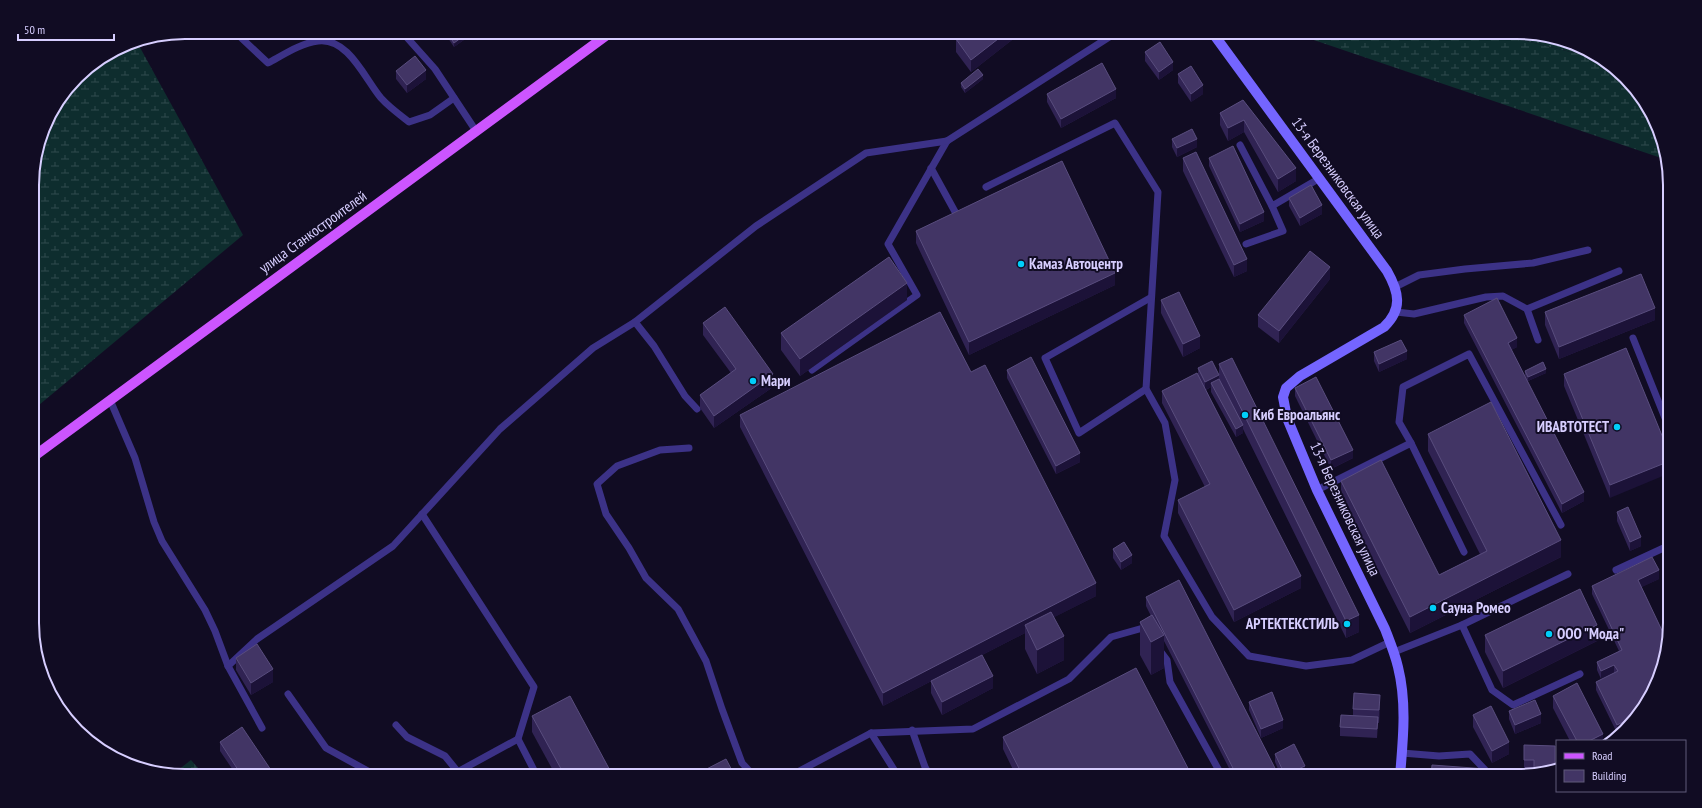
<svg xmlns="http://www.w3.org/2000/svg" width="1702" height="808" font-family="'PT Sans Narrow',sans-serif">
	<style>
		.grass { fill: url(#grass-dots) }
		.wetland { fill: url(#wetland-marsh) }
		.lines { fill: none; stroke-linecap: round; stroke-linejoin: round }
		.lane { stroke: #3c3287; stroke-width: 7 }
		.secondary { stroke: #7465ff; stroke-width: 10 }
		.primary { stroke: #c5f; stroke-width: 10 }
		.wall { fill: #302353 }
		.shaded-wall { fill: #1c1238 }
		.building { fill: #423565; stroke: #594d7e }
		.poi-dot { fill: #00cef9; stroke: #110c23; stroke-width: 1.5 }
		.labels { text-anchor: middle; stroke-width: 4; stroke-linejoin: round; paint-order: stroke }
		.street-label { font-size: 15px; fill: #d7ceff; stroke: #110c23 }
		.poi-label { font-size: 15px; font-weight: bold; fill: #d7ceff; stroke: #110c23; text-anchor: start }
		.rim { fill: none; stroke: #d7ceff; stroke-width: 2 }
	</style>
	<defs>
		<pattern id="grass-dots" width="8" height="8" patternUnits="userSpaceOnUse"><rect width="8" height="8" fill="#0e2d2e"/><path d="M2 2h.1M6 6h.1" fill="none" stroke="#304a4d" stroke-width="1.8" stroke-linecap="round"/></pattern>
		<pattern id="wetland-marsh" width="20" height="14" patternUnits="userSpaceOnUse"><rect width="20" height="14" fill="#0e2d2e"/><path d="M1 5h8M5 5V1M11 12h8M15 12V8" fill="none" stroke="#304a4d"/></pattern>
	</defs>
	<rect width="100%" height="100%" fill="#110c23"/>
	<polygon class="grass" points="1490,32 1517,32 1576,44 1596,56 1595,58"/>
	<g class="wetland">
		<path d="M1298,32H1490L1595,58L1596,56C1622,71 1648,99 1659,127C1663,138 1665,149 1667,160L1296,34Z"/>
		<polygon points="137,42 243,235 33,410 32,175 48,118 84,70 127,44"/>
		<polygon points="191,760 205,776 185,776 173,774"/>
	</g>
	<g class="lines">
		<g class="lane">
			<path d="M235,32L268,63C283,55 301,43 318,41C348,37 365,79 381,98C389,107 400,115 409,122L430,115L454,98"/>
			<polyline points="402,32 435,69 476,131"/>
			<polyline points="1240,145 1272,206 1320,178"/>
			<polyline points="931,168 959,219"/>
			<polyline points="986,187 1115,123 1158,192 1146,389 1165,423 1175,480 1164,536 1212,617 1249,656 1306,666 1352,660 1390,642"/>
			<polyline points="1246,244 1283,231 1272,206"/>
			<polyline points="1395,287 1419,275 1465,269 1533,263 1588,250"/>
			<polyline points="1527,309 1619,271"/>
			<polyline points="1396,312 1414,314 1486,297 1503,296 1527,309 1538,340"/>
			<polyline points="635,322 654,346 685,396 697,409"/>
			<polyline points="1633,338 1669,428"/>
			<polyline points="812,370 917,295 888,244 947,141"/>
			<polyline points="1146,389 1079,433 1045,358 1150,298"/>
			<polyline points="110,400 135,458 154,522 162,541 205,610 215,631 228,666 262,728"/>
			<polyline points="1411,443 1399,422 1403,387 1469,354 1561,525"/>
			<polyline points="689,448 660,450 617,466 597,484 606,514 629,548 646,578 678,609 706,661 722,709 742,763 754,776"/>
			<polyline points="1317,490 1411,443 1464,552"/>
			<polyline points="422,514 534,687 518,739 537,776"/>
			<polyline points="1616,570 1670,545"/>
			<polyline points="1462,625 1568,574"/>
			<polyline points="1158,648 1167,660 1170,682 1222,776"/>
			<polyline points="1394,652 1462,625 1492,690 1513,705 1580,674"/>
			<polyline points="228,666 257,639 393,546 500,429 593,348 635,322 756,226 866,153 947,141 1117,32"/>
			<polyline points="288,694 326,748 377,776"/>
			<polyline points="396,725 407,737 445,756 458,772"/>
			<polyline points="912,730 925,767 930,776"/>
			<polyline points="871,733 898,776"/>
			<polyline points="1402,753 1439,756 1470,754 1488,773 1488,776"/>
			<polyline points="450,776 518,739"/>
			<polyline points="790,776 871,733 973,729 1069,679 1111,637 1143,628 1146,632"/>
		</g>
		<path class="secondary" d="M1212,32L1387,271C1399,292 1403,309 1384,327L1300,376L1286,388L1283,397L1287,418L1317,490L1385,629C1390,642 1395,654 1398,667C1407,703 1403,740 1400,776"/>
		<polyline class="primary" points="33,457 611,32"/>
	</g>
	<g class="wall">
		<polygon points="444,32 475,32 454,47"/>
		<polygon points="1017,32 1017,36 971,72 956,52 956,39"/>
		<polygon points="1145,52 1173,70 1159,80 1145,61"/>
		<polygon points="396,71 426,79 407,93 396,79"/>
		<polygon points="1178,74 1203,94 1191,102 1178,83"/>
		<polygon points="983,79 965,93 961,87 961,83"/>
		<polygon points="1047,94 1116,98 1061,128 1047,102"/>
		<polygon points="1243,100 1296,181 1278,192 1244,132 1228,141 1220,125 1220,113"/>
		<polygon points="1172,139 1197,147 1177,157 1172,147"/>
		<polygon points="1183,158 1247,271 1234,277 1183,171"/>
		<polygon points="1209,158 1264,221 1240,232 1209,166"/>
		<polygon points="1289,198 1322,214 1300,226 1289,206"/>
		<polygon points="916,231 1115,285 969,355 916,243"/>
		<polygon points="1330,279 1279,343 1258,327 1258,315"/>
		<polygon points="907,300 800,376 781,350 781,333"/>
		<polygon points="1161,300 1200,348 1183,357 1161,313"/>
		<polygon points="1545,312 1655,320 1559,359 1545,325"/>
		<polygon points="1464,315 1517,347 1511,350 1584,501 1562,513 1464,323"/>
		<polygon points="703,323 773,387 714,428 700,408 700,395 731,373 703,335"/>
		<polygon points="1626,348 1610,498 1564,386 1564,374"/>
		<polygon points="1374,352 1407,359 1379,372 1374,361"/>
		<polygon points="1219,364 1359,632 1346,638 1243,429 1243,433 1236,437 1211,392 1211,387 1206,390 1301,588 1234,622 1178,513 1178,500 1205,487 1162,403 1162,391 1198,376 1198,368 1219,380"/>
		<polygon points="1007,370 1080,462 1056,474 1007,378"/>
		<polygon points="1525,371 1546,373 1528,381 1525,375"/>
		<polygon points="971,372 1096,596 1054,617 1064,660 1037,674 1025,649 1025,633 883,706 740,427 740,415"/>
		<polygon points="1295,388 1353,458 1331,469 1295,396"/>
		<polygon points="1428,434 1561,557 1410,633 1341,497 1341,481 1439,575 1480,554 1428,451"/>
		<polygon points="1617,512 1641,546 1630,551 1617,521"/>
		<polygon points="1113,549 1132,563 1121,570 1113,558"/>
		<polygon points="1659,579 1641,587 1658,682 1632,724 1627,728 1617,733 1596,690 1596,682 1601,679 1597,670 1597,662 1619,651 1592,594 1592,586"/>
		<polygon points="1146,597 1279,776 1233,776 1164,641 1164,668 1151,675 1140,655 1140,622 1151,616 1146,606"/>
		<polygon points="1485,635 1597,641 1503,688 1485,652"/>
		<polygon points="236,658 273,682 251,695 236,670"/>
		<polygon points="931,681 993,688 942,715 931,693"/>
		<polygon points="1553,696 1603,741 1570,741 1553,708"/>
		<polygon points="1249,702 1283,728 1261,738 1249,710"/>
		<polygon points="1380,707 1379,723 1378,723 1377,738 1340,736 1340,727 1353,716 1353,709"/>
		<polygon points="1509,711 1541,723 1515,734 1509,719"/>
		<polygon points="1473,715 1509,754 1492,763 1473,727"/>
		<polygon points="532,716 613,776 556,776 532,732"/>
		<polygon points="1003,737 1192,776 1016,776 1003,749"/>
		<polygon points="220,742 275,776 237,776 220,751"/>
		<polygon points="1524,745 1555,746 1534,772 1524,772"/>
		<polygon points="1275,754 1305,774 1302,776 1281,776 1275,762"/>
	</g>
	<g class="shaded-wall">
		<polygon points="469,32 475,32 454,47 454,43"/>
		<polygon points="1007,32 1017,32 1017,36 971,72 971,60"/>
		<polygon points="1173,62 1173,70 1159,80 1159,72"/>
		<polygon points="426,70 426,79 407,93 407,85"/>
		<polygon points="983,75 983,79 965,93 965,89"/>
		<polygon points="1203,85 1203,94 1191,102 1191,94"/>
		<polygon points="1116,89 1116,98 1061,128 1061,119"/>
		<polygon points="1244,120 1244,132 1228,141 1228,128"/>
		<polygon points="1197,139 1197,147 1177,157 1177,148"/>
		<polygon points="1296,168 1296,181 1278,192 1278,179"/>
		<polygon points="1322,205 1322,214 1300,226 1300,218"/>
		<polygon points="1264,212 1264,221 1240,232 1240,224"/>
		<polygon points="1247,259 1247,271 1234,277 1234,265"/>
		<polygon points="1330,267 1330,279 1279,343 1279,331"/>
		<polygon points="1115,273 1115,285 969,355 969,342"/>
		<polygon points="907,283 907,300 800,376 800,359"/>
		<polygon points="1655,308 1655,320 1559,359 1559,347"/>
		<polygon points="1200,336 1200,348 1183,357 1183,344"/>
		<polygon points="1517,338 1517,347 1508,352 1508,343"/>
		<polygon points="1407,351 1407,359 1379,372 1379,364"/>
		<polygon points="1546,369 1546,373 1528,381 1528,377"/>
		<polygon points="773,374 773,387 714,428 714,416"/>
		<polygon points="1219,375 1219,384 1211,383 1211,387 1205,390 1205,382"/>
		<polygon points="1243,425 1243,433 1236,437 1236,429"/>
		<polygon points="1353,450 1353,458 1331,469 1331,460"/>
		<polygon points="1080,453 1080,462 1056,474 1056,466"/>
		<polygon points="1670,461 1670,473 1610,498 1610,485"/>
		<polygon points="1584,492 1584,501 1562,513 1562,504"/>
		<polygon points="1641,537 1641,546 1630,551 1630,542"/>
		<polygon points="1561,540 1561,557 1410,633 1410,617"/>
		<polygon points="1132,555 1132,563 1121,570 1121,562"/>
		<polygon points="1659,570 1659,579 1638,589 1638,580"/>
		<polygon points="1301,576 1301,588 1234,622 1234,610"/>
		<polygon points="1096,583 1096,596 1027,631 1025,625 1025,633 883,706 883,693"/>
		<polygon points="1359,615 1359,632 1346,638 1346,621"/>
		<polygon points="1597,625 1597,641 1503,688 1503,671"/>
		<polygon points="1164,635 1164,668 1151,675 1151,642"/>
		<polygon points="1064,636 1064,660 1037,674 1037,650"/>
		<polygon points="1614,665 1614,673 1601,680 1601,671"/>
		<polygon points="273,669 273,682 251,695 251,683"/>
		<polygon points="993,676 993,688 942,715 942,702"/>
		<polygon points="1380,695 1380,707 1379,723 1379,710"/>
		<polygon points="1541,714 1541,723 1515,734 1515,725"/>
		<polygon points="1637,715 1637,716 1632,724 1627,728 1617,733 1617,725"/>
		<polygon points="1283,720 1283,728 1261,738 1261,729"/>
		<polygon points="1603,734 1603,741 1589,741"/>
		<polygon points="1509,742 1509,754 1492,763 1492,751"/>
		<polygon points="1305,766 1305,774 1302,776 1285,776"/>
	</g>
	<g class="building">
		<polygon points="447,32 469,32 454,43"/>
		<polygon points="965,32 1007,32 971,60 956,39"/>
		<polygon points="1160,42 1173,62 1159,72 1145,52"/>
		<polygon points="415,56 426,70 407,85 396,71"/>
		<polygon points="1102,63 1116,89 1061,119 1047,94"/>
		<polygon points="1191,66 1203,85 1191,94 1178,74"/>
		<polygon points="978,69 983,75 965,89 961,83"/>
		<polygon points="1243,100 1296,168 1278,179 1244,120 1228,128 1220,113"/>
		<polygon points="1192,129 1197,139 1177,148 1172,139"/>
		<polygon points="1233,146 1264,212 1240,224 1209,158"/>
		<polygon points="1196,152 1247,259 1234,265 1183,158"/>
		<polygon points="1062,161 1115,273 969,342 916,231"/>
		<polygon points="1311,185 1322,205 1300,218 1289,198"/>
		<polygon points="1310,251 1330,267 1279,331 1258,315"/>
		<polygon points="889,257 907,283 800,359 781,333"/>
		<polygon points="1641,274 1655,308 1559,347 1545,312"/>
		<polygon points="1179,292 1200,336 1183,344 1161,300"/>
		<polygon points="1497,298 1517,338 1508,343 1584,492 1562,504 1464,315"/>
		<polygon points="725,307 773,374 714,416 700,395 736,369 703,323"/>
		<polygon points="940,312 971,372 985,365 1096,583 883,693 740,415"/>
		<polygon points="1401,340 1407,351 1379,364 1374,352"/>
		<polygon points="1626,348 1670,455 1670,461 1610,485 1564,374"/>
		<polygon points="1031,357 1080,453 1056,466 1007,370"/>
		<polygon points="1232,358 1359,615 1346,621 1219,364"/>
		<polygon points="1212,361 1219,375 1205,382 1198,368"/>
		<polygon points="1543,362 1546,369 1528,377 1525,371"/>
		<polygon points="1197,373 1301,576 1234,610 1178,500 1210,484 1162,391"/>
		<polygon points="1316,377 1353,450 1331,460 1295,388"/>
		<polygon points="1219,379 1243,425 1236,429 1211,383"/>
		<polygon points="1491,402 1561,540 1410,617 1341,481 1381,460 1439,575 1487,551 1428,434"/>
		<polygon points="1628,507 1641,537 1630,542 1617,512"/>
		<polygon points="1124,542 1132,555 1121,562 1113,549"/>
		<polygon points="1652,557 1659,570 1638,580 1667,641 1658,682 1637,716 1637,715 1617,725 1596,682 1618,671 1614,665 1601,671 1597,662 1622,650 1592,586"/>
		<polygon points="1179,580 1279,776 1237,776 1146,597"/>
		<polygon points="1580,589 1597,625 1503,671 1485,635"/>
		<polygon points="1051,612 1064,636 1037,650 1025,625"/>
		<polygon points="1152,615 1164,635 1151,642 1140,622"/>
		<polygon points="257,644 273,669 251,683 236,658"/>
		<polygon points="982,655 993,676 942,702 931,681"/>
		<polygon points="1136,668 1192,776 1023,776 1003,737"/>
		<polygon points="1577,683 1603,734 1589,741 1577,741 1553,696"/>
		<polygon points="1272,692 1283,720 1261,729 1249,702"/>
		<polygon points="1354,693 1380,695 1379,710 1353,709"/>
		<polygon points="570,696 613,776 565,776 532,716"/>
		<polygon points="1535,700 1541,714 1515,725 1509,711"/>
		<polygon points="1491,706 1509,742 1492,751 1473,715"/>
		<polygon points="1341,715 1378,717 1377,729 1340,727"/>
		<polygon points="242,727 275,776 242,776 220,742"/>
		<polygon points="1294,744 1305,766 1285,775 1275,754"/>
		<polygon points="1524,745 1555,746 1555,770 1534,774 1534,760 1524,760"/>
		<polygon points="726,759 735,776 693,776"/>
		<polygon points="1432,765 1487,769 1486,776 1431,776"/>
	</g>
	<g class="poi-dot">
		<circle cx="1021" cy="264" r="4"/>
		<circle cx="753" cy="381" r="4"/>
		<circle cx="1245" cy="415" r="4"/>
		<circle cx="1617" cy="427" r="4"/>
		<circle cx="1433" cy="608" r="4"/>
		<circle cx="1347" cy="624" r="4"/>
		<circle cx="1549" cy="634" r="4"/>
	</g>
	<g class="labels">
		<g class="street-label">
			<text transform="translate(1338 178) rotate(54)" y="5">13-я Березниковская улица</text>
			<text transform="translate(313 232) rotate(-36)" y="5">улица Станкостроителей</text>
			<text transform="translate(1345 509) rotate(65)" y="5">13-я Березниковская улица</text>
		</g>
		<g class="poi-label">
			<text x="1029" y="269">Камаз Автоцентр</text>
			<text x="761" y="386">Мари</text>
			<text x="1253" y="420">Киб Евроальянс</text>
			<text x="1609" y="432" text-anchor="end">ИВАВТОТЕСТ</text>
			<text x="1441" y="613">Сауна Ромео</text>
			<text x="1339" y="629" text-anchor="end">АРТЕКТЕКСТИЛЬ</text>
			<text x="1557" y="639">ООО "Мода"</text>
		</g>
	</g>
	<path d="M0 0H1702V808H0ZM185 39H1517A146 146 0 0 1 1663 185V623A146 146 0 0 1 1517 769H185A146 146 0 0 1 39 623V185A146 146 0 0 1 185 39Z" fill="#110c23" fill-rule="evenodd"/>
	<path class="rim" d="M185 39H1517A146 146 0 0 1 1663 185V623A146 146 0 0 1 1517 769H185A146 146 0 0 1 39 623V185A146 146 0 0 1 185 39Z"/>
	<rect x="1556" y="740" width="130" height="52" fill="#110c23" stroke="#605a7b"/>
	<rect x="1564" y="753" width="20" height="6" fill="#cc55ff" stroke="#605a7b"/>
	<text x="1592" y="760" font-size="12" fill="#d7ceff">Road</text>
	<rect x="1564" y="770" width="20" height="12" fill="#423565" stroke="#605a7b"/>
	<text x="1592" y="780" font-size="12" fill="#d7ceff">Building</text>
	<path d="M18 34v6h96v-6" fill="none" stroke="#d7ceff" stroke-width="2"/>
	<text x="24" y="34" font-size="12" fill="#d7ceff" stroke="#110c23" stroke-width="3" paint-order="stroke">50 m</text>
</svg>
